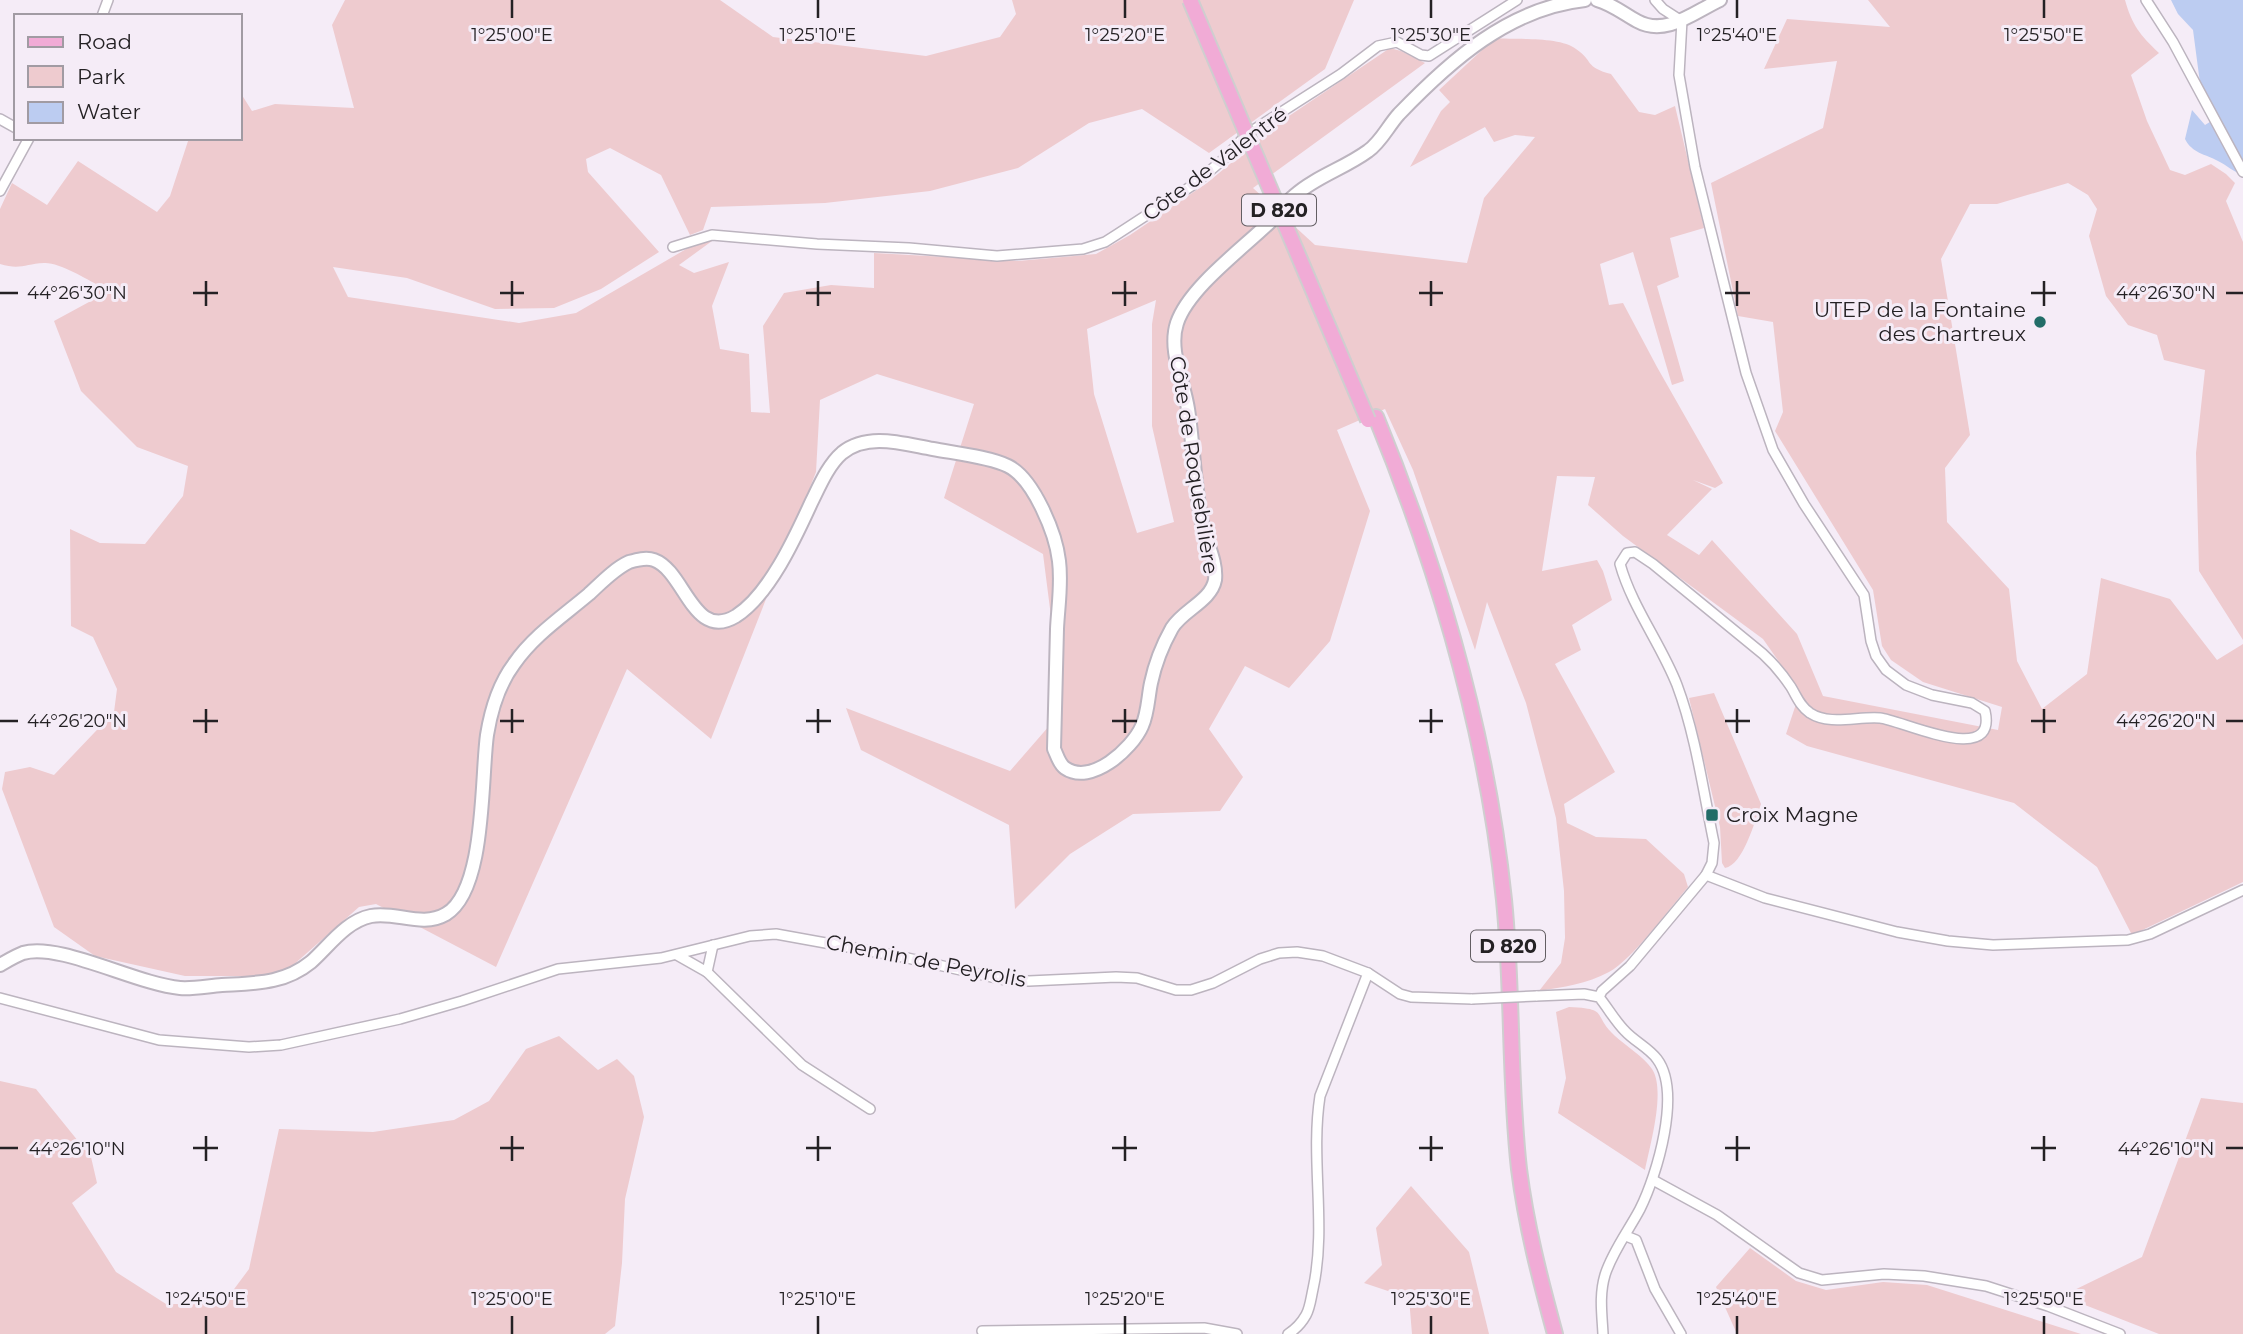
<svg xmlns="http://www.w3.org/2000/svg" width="2243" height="1334" font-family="Montserrat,sans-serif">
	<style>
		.green { fill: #eecbcf; fill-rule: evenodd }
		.water { fill: #bcccf1 }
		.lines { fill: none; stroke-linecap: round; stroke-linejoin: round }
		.street-casing { stroke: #bcb4bf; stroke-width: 12 }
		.secondary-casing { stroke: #bcb4bf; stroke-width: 16 }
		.primary-casing { stroke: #cfcecf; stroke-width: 18 }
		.street { stroke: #fff; stroke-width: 9 }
		.secondary { stroke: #fff; stroke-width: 12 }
		.primary { stroke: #f1abd6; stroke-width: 14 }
		.street-bridge-casing { stroke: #bcb4bf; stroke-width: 12; stroke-linecap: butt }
		.primary-bridge-casing { stroke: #cfcecf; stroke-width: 18; stroke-linecap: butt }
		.street-bridge { stroke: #fff; stroke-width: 9 }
		.primary-bridge { stroke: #f1abd6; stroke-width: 14 }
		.ticks { fill: none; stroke: #242124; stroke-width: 2.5 }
		.poi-dot { fill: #226d68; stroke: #f5ecf7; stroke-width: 2.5 }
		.labels { text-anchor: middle; stroke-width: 6; stroke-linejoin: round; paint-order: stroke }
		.shield { fill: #f5ecf7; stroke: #635e63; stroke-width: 2 }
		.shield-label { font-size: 19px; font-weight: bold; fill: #242124 }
		.street-label { font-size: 21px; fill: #242124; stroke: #f5ecf7 }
		.poi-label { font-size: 21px; fill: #242124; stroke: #f5ecf7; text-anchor: end }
		.ticks-label { font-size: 18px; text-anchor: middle; fill: #242124; stroke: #f5ecf7; stroke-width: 6; stroke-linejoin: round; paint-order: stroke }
	</style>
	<rect width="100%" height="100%" fill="#f5ecf7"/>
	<g class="green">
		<path d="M345,0H720L773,37L926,56L1000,37L1016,14L1012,0H1354L1325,69L1209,153L1142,109L1089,123L1018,168L930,191L825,203L711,207L703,230L690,235L661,175L610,148L586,159L588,172L659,252L601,289L554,308L495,309L407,278L333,267L348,297L519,323L576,313L700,241H712L679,265L694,273L729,262L712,306L720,349L749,354L751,412L770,413L763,326L784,293L831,285L874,288V253L1018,261L1096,254L1130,235L1207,183L1283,120L1390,48L1401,51L1425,63L1253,188L1315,245L1467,263L1484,198L1535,137L1515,135L1494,142L1485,127L1410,167L1441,111L1450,102L1439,90L1495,38C1516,40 1560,36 1576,49C1594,61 1584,67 1611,74L1639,112L1655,115L1675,106L1704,228L1670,238L1679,277L1657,286L1684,381L1672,385L1633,252L1600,264L1609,305L1623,303L1657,367L1723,483L1715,488L1693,480L1712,489L1667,535L1699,555L1712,540L1797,634L1823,696L1998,730L2002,707L1923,682L1891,660L1882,646L1873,590L1775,431L1783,412L1773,322L1738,316L1711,183L1823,128L1837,61L1764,69L1787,19L1890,27L1868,0H2125C2132,25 2140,35 2159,53L2131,75L2147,121L2170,170L2185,175L2211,164L2226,174L2235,183L2226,201L2243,242V640L2199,571L2196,453L2205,370L2164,360L2157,335L2128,325L2106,296L2089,236L2097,209L2088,195L2068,183L1997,204H1970L1941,259L1970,435L1945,468L1947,522L2009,589L2017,661L2042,709L2087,674L2101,578L2170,599L2217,660L2243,644V882L2132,935L2097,867L2014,803L1807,746L1786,734L1800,692L1763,639L1623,536L1588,505L1595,477L1557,476L1542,571L1597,560L1603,571L1612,600L1572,625L1581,650L1555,664L1615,772L1564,804L1567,823L1596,837L1646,839L1684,874L1688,887C1670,908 1631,961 1609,972C1587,984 1563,987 1539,991L1561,963L1565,938L1564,891L1556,818L1526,703L1487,602L1475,650L1413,470L1385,409L1337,430L1370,511L1330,641L1289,688L1245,666L1209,729L1243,777L1220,811L1133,814L1070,854L1015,909L1009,825L861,750L846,708L1010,771L1063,710L1043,554L944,498L974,404L877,374L820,400L816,472L711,739L627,669L496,967L376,904L359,907L291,967L272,976H185L95,956L54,927L2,789L5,772L30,767L54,775L114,712L117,689L93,637L71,626L70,529L100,543L145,544L183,496L188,466L137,447L81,391L54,321L89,302L100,286C86,279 59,262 44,263C25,264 20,270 0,264V209L12,183L47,205L78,161L157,212L170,196L189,138H240V92L252,111L275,104L354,108L332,25ZM1156,300L1152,324V426L1174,522L1137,533L1094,394L1087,329Z"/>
		<path d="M1714,693L1761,804C1755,821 1743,865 1725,868L1722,863L1720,827L1689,698Z"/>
		<path d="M1569,1007C1611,1009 1591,1014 1615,1036C1626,1046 1643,1056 1652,1069C1666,1090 1650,1145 1645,1170L1558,1113L1566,1078L1556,1012Z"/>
		<polygon points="559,1036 598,1070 617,1059 634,1076 644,1117 625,1199 622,1263 615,1326 605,1334 0,1334 0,1081 36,1089 91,1157 97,1183 72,1203 116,1272 166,1304 223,1304 249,1269 279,1129 373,1132 454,1120 489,1101 526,1049"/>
		<polygon points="2201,1098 2243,1103 2243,1334 2159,1334 2062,1296 2142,1257"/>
		<polygon points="1411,1186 1469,1252 1489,1334 1412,1334 1409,1298 1364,1283 1382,1265 1376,1228"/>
		<polygon points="1750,1248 1796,1281 1826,1290 1883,1282 1927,1285 2081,1334 1737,1334 1716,1287"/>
	</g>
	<path class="water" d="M2171,0H2243V175C2233,172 2227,165 2218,161C2205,154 2192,153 2185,139L2192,110L2205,125L2218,117L2200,83L2193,30L2178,14Z"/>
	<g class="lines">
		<defs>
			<g id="street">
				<polyline points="1655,0 1663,9 1680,20"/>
				<polyline points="2146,0 2173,42 2243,172"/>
				<polyline points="102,16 108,0"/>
				<polyline points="0,119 16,128"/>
				<polyline points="0,191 29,138"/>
				<polyline points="673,247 712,235 817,244 909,248 997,256 1083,249 1105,242 1116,235 1193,185 1225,158 1247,134 1341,74 1378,46 1397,42 1421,55 1429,56 1517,0"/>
				<polyline points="1706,875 1765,898 1897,932 1948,941 1993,945 2128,940 2150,934 2243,890"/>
				<polyline points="677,955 707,972 802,1065 870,1109"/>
				<polyline points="707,972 713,945"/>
				<path d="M1536,996L1584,994L1599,997C1608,1008 1615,1021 1625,1031C1634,1041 1649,1048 1657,1059C1682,1092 1657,1175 1640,1209C1629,1230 1612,1252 1605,1275C1599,1295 1602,1314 1603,1334"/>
				<path d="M1599,997L1602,991L1630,966L1706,875L1712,863L1714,843C1703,790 1696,736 1677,685C1661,644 1632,607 1620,564L1627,553L1635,552L1653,564L1763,654C1774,664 1783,675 1791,687C1797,697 1800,706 1810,713C1830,726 1858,716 1880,718C1902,720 1998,768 1985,711L1972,703L1932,695L1906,685L1886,670L1876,656L1871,641L1864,595L1804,504L1773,450L1746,373L1695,167L1679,75L1682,20"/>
				<polyline points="0,998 159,1040 249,1047 281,1045 400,1019 462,1001 558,969 661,958 750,936 776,934 903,957 1005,980 1029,981 1116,977 1137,978 1176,990 1191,990 1213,983 1260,959 1279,953 1297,952 1323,956 1368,973 1400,994 1411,997 1472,999"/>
				<polyline points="1653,1180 1717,1215 1799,1273 1822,1280 1884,1274 1924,1276 1986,1286 2048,1306 2120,1334"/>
				<polyline points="1626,1236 1636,1240 1655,1289 1681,1334"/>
				<polyline points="982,1331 1204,1328 1237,1334"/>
				<path d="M1288,1334C1296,1329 1301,1324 1306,1315C1310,1308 1311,1298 1313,1289C1327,1226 1310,1160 1320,1096L1368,973"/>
			</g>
			<g id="secondary">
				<path d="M1597,0C1612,4 1624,14 1637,21C1666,37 1694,12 1720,0"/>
				<path d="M0,965C7,961 15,956 23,953C59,942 136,984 180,988C194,989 208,986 222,985C255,983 284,984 311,962C329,946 346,921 371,916C396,911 422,928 446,914C486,890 481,777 487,735C491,710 499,684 514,664C533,636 563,616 589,594C601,583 614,569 629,562C636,560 646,557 654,560C685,571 693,642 736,616C769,595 795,538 811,503C819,487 828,465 842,453C868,432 904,444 933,449C954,453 990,457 1008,466C1034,479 1056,534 1059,561C1062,584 1058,607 1057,629C1056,669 1055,709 1054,749C1057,755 1059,764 1065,768C1091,786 1132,749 1142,726C1148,713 1148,697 1151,683C1155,664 1163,644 1172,628C1183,610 1211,601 1215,580C1217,562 1207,544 1203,527C1194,488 1194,448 1188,409C1184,382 1168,350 1177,323C1189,287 1245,247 1272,220C1280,213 1285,203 1294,196C1315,177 1345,168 1368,151C1381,142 1388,126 1399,114C1450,61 1509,8 1585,0"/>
			</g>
			<path id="primary" d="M1376,417C1439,571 1487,734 1504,900C1513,989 1509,1080 1519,1169C1526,1225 1540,1279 1555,1334"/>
		</defs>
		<use href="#street" class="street-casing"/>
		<use href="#secondary" class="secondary-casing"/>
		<use href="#primary" class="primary-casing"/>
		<use href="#street" class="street"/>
		<use href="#secondary" class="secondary"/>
		<use href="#primary" class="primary"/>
		<defs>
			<polyline id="street-bridge" points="1472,999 1536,996"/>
			<polyline id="primary-bridge" points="1190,0 1368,420"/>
		</defs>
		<use href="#street-bridge" class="street-bridge-casing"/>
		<use href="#primary-bridge" class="primary-bridge-casing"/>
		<use href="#street-bridge" class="street-bridge"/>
		<use href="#primary-bridge" class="primary-bridge"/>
	</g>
	<path class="ticks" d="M512,0V18M818,0V18M1125,0V18M1431,0V18M1737,0V18M2044,0V18M206,281V306M512,281V306M818,281V306M1125,281V306M1431,281V306M1737,281V306M2044,281V306M0,293H18M193,293H218M500,293H524M806,293H831M1112,293H1137M1419,293H1443M1725,293H1750M2031,293H2056M2226,293H2243M206,709V733M512,709V733M818,709V733M1125,709V733M1431,709V733M1737,709V733M2044,709V733M0,721H18M193,721H218M500,721H524M806,721H831M1112,721H1137M1419,721H1443M1725,721H1750M2031,721H2056M2226,721H2243M206,1136V1161M512,1136V1161M818,1136V1161M1125,1136V1161M1431,1136V1161M1737,1136V1161M2044,1136V1161M0,1148H18M193,1148H218M500,1148H524M806,1148H831M1112,1148H1137M1419,1148H1443M1725,1148H1750M2031,1148H2056M2226,1148H2243M206,1316V1334M512,1316V1334M818,1316V1334M1125,1316V1334M1431,1316V1334M1737,1316V1334M2044,1316V1334"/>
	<g class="poi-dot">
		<circle cx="2040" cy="322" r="7"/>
		<rect x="1705" y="808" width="14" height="14" rx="3.5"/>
	</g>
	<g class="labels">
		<g class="shield">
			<rect x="1242" y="194.5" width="74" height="31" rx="5"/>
			<rect x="1471" y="930.5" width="74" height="31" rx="5"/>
		</g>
		<g class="shield-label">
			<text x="1279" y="217">D 820</text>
			<text x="1508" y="953">D 820</text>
		</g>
		<g class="street-label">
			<text transform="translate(1215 164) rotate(-37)" y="7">Côte de Valentré</text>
			<text transform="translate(1194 465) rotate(81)" y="7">Côte de Roquebilière</text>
			<text transform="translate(926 961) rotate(11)" y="7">Chemin de Peyrolis</text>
		</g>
		<g class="poi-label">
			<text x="2026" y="317">UTEP de la Fontaine<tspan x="2026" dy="24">des Chartreux</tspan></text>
			<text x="1726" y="822" text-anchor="start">Croix Magne</text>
		</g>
	</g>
	<g class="ticks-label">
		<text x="512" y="41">1°25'00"E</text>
		<text x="818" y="41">1°25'10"E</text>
		<text x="1125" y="41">1°25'20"E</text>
		<text x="1431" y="41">1°25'30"E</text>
		<text x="1737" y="41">1°25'40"E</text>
		<text x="2044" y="41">1°25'50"E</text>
		<text x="77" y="299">44°26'30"N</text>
		<text x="2166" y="299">44°26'30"N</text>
		<text x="77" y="727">44°26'20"N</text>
		<text x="2166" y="727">44°26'20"N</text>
		<text x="77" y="1155">44°26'10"N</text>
		<text x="2166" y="1155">44°26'10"N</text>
		<text x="206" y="1305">1°24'50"E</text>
		<text x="512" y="1305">1°25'00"E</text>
		<text x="818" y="1305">1°25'10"E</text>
		<text x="1125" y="1305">1°25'20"E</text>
		<text x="1431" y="1305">1°25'30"E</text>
		<text x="1737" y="1305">1°25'40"E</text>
		<text x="2044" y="1305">1°25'50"E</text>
	</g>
	<rect x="14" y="14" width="228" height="126" fill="#f5ecf7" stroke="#a19ba3" stroke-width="2"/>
	<rect x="28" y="37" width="35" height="10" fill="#f1abd6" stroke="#a19ba3" stroke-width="2"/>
	<text x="77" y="49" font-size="21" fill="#242124">Road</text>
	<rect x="28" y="66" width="35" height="21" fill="#eecbcf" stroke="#a19ba3" stroke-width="2"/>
	<text x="77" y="84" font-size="21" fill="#242124">Park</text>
	<rect x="28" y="102" width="35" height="21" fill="#bcccf1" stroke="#a19ba3" stroke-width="2"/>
	<text x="77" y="119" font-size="21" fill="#242124">Water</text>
</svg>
